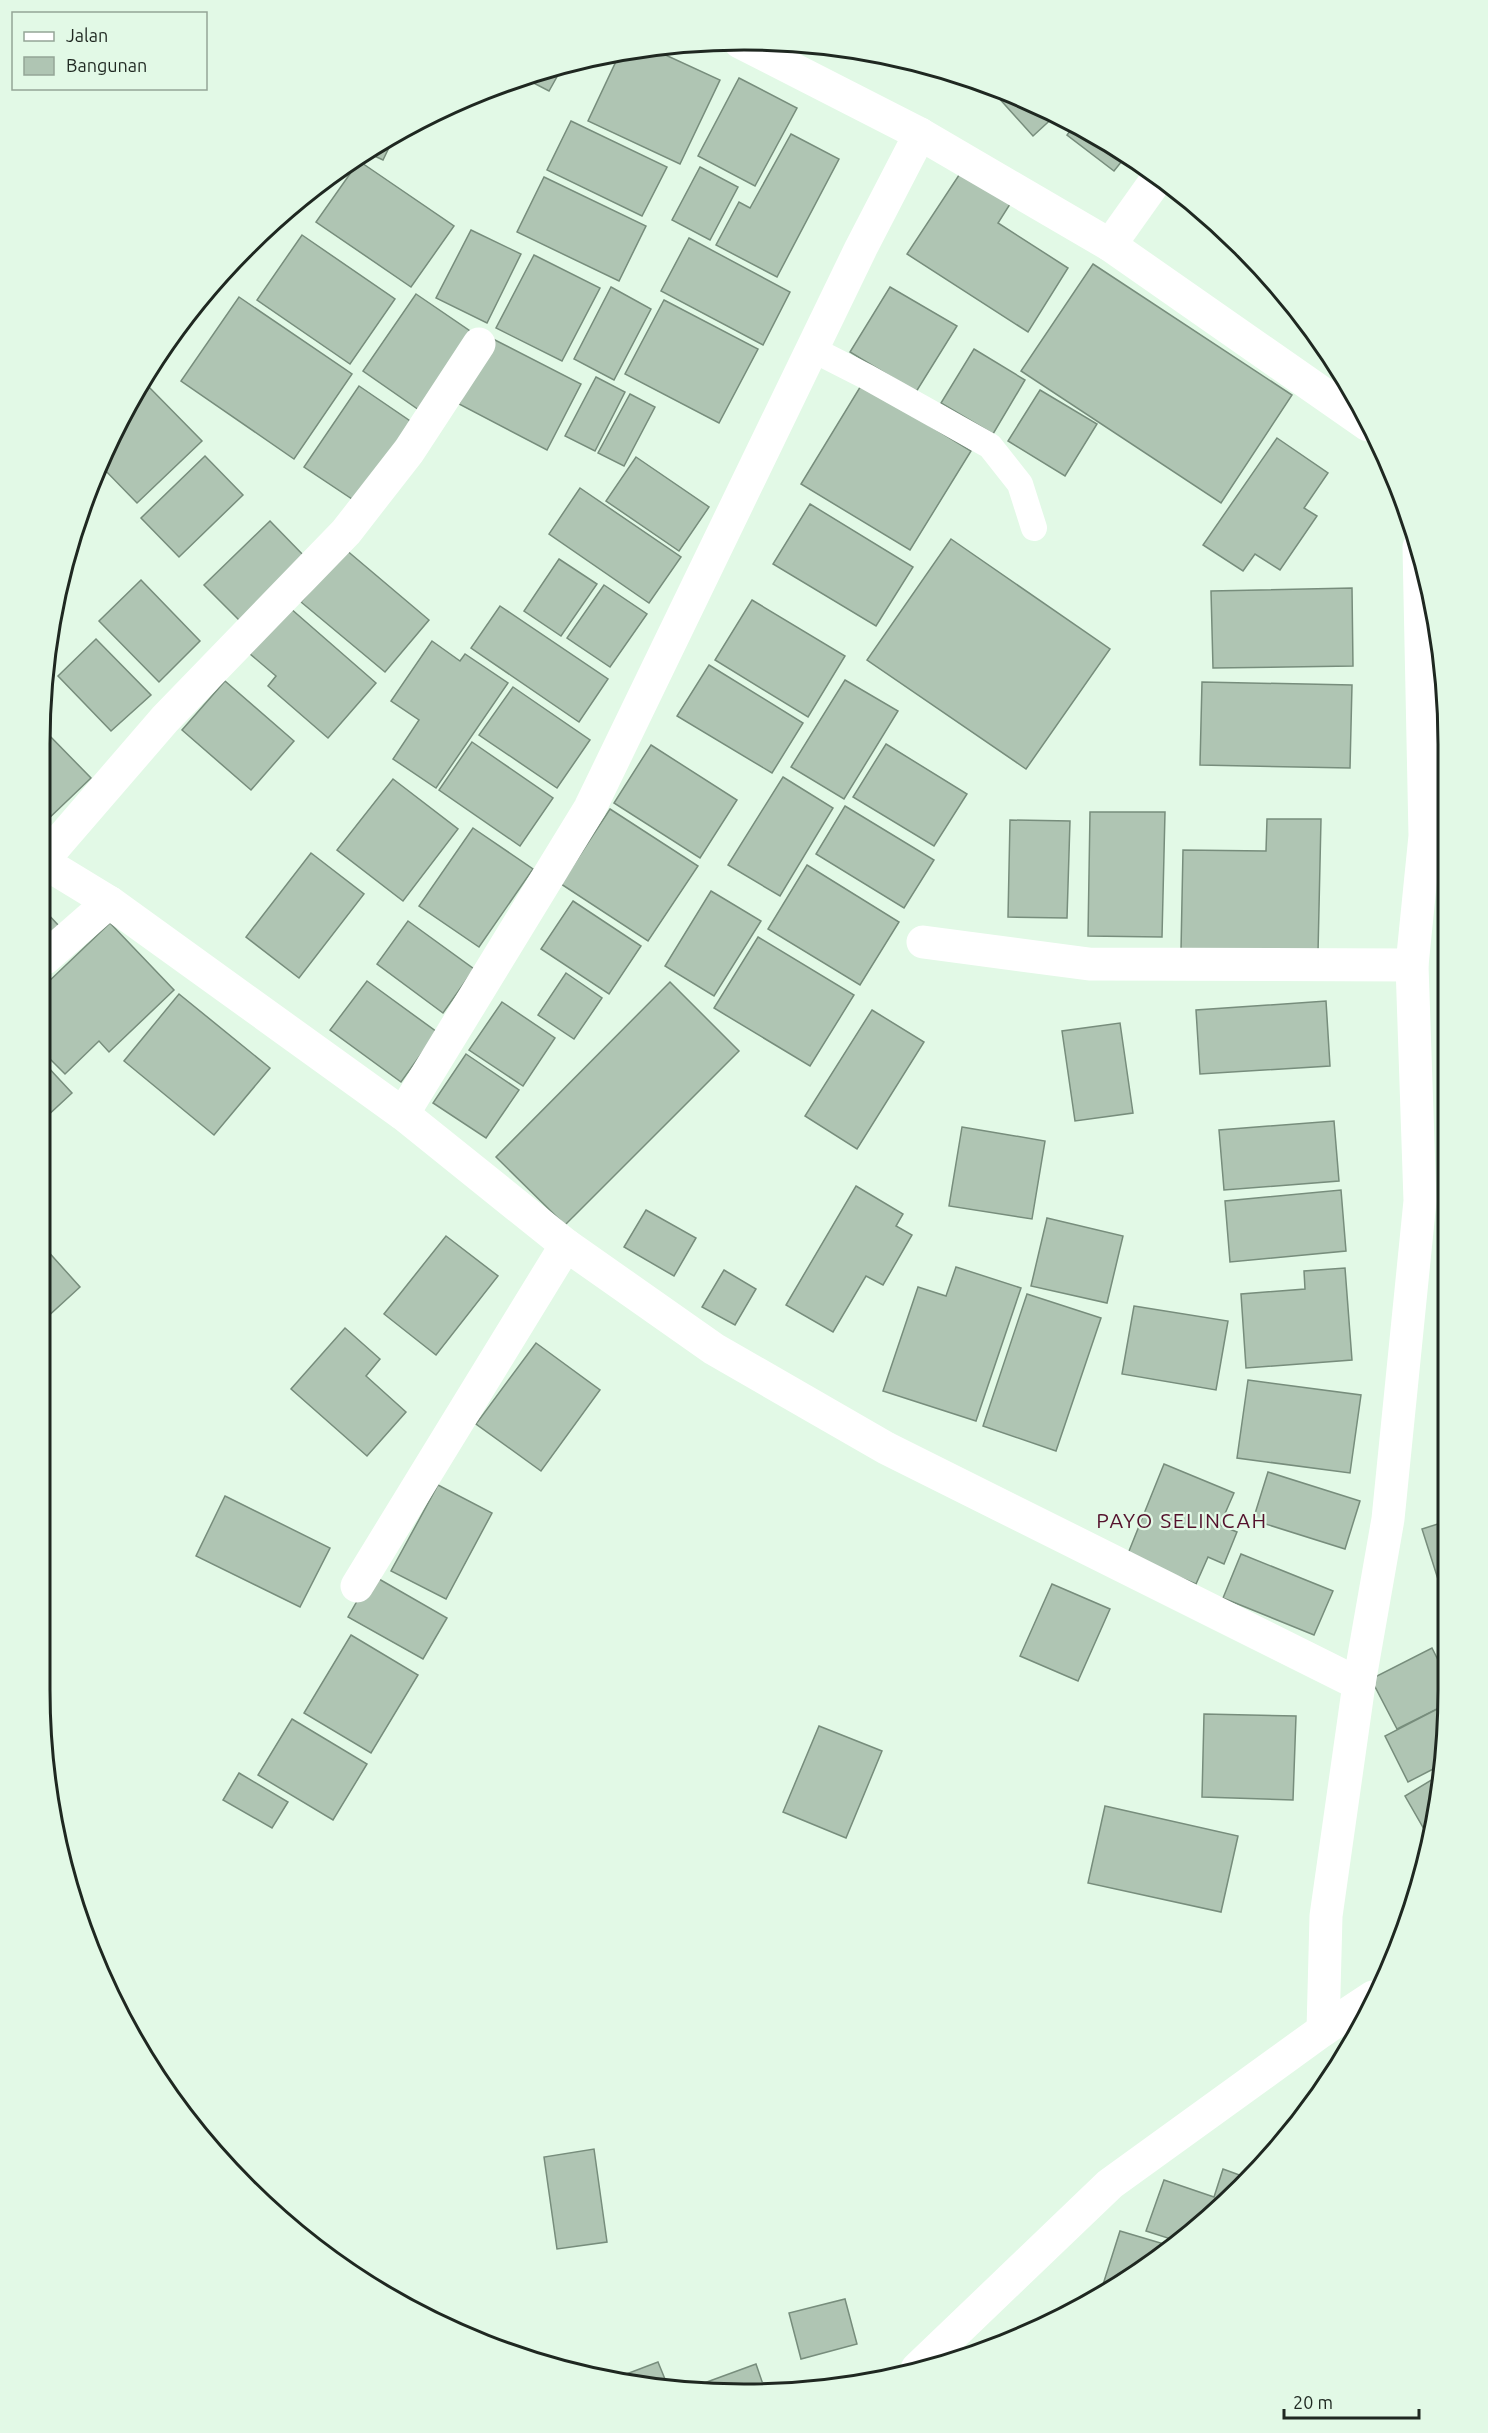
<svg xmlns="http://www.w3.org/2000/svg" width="1488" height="2433" font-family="Ubuntu,sans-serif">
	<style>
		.building { fill: #afc5b3; stroke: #778d7c; stroke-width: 1.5 }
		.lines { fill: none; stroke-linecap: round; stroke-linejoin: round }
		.lane { stroke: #fff; stroke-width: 26 }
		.street { stroke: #fff; stroke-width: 33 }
		.labels { text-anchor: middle; stroke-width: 4.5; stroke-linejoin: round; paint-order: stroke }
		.quarter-label { font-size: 21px; letter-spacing: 1.5px; fill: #54112c; stroke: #e2f9e6 }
		.rim { fill: none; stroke: #1f2821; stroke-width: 3 }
	</style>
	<rect width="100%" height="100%" fill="#e2f9e6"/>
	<g class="building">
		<polygon points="646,46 720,80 680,164 588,121 620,53"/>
		<polygon points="563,66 549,91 520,76"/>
		<polygon points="739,78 797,108 755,186 698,156"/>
		<polygon points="988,86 1056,112 1058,113 1033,136"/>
		<polygon points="571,121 667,167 642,216 547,170"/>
		<polygon points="1075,124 1126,156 1114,171 1067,135"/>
		<polygon points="397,131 383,160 366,152 391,134"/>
		<polygon points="791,134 839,159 777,277 716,245 739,202 750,208"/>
		<polygon points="359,161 454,226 411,287 316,222"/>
		<polygon points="700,167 738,187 710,240 672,220"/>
		<polygon points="963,169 1012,201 998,223 1068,268 1028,332 907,254"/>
		<polygon points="544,177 646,226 619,281 517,232"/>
		<polygon points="471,230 521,254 487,323 436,298"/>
		<polygon points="302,235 395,299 350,364 257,300"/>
		<polygon points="689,238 790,292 763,345 661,291"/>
		<polygon points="534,255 600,288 562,361 496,328"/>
		<polygon points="1093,264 1292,395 1221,503 1021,371"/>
		<polygon points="611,287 651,309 614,380 574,359"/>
		<polygon points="890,287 957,326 916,392 850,352"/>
		<polygon points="416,294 473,333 419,410 363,371"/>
		<polygon points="239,297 352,374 294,459 181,381"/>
		<polygon points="664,300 758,349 719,423 625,374"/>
		<polygon points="493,339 581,384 547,450 459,404"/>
		<polygon points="974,349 1025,380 993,434 941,403"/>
		<polygon points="596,377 625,392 595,451 565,436"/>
		<polygon points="145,383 202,441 137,503 99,464"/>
		<polygon points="862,384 971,451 910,550 801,484"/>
		<polygon points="359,386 416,425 361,505 304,467"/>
		<polygon points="1040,390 1097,424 1065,476 1008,441"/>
		<polygon points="630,394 655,407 624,466 598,453"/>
		<polygon points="1277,438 1328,473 1304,508 1317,516 1280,570 1255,554 1243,571 1203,545"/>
		<polygon points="205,456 243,495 179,557 141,518"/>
		<polygon points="636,457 709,507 679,551 606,501"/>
		<polygon points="580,488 681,557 649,603 549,534"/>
		<polygon points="810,504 913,567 876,626 773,564"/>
		<polygon points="270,521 307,559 242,623 204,585"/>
		<polygon points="951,539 1110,649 1026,769 867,660"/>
		<polygon points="345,549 429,620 385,672 301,602"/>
		<polygon points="559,559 597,584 561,636 524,611"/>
		<polygon points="141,580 200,641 159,682 99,621"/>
		<polygon points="604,585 647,614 610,667 567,638"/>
		<polygon points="1352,588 1353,666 1213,668 1211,591"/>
		<polygon points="752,600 845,656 808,717 715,660"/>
		<polygon points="500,606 608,679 579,722 471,648"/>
		<polygon points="290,608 376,683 328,738 268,686 276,676 250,654"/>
		<polygon points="96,639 151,695 111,731 58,676"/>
		<polygon points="432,641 460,661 465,654 508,683 436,788 393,759 419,720 391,701"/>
		<polygon points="709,665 803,723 772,773 677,716"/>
		<polygon points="845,680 898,711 844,799 791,767"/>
		<polygon points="225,681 294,741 251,790 182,730"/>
		<polygon points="1202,682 1352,685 1350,768 1200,765"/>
		<polygon points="513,687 590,740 557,788 479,735"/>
		<polygon points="45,731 91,778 45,822"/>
		<polygon points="472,742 553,798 520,846 439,790"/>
		<polygon points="886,744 967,794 934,846 853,797"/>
		<polygon points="651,745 737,800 700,858 614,803"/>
		<polygon points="1444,761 1447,761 1447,826 1445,826"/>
		<polygon points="783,777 833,808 780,896 728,865"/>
		<polygon points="393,779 458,829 403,901 337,850"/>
		<polygon points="845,806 934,860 904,908 816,854"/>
		<polygon points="610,809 698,866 648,941 561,884"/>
		<polygon points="1090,812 1165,812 1162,937 1088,936"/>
		<polygon points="1267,819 1321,819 1318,953 1181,950 1183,850 1266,851"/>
		<polygon points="1010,820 1070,821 1067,918 1008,917"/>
		<polygon points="473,828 533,869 479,947 419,906"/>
		<polygon points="311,853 364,894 299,978 246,937"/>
		<polygon points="807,865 899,922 860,985 768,929"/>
		<polygon points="711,891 761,921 714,996 665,966"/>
		<polygon points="573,901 641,946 609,994 541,949"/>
		<polygon points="45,911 59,926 45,938"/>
		<polygon points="408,921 474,969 443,1013 377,964"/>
		<polygon points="110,923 174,990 109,1052 99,1041 65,1074 45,1054 45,985"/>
		<polygon points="758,937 854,995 810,1066 714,1008"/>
		<polygon points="566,973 602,998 574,1039 538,1015"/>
		<polygon points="367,981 437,1032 401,1082 330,1030"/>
		<polygon points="670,982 739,1051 565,1225 496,1157"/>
		<polygon points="179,994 270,1068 214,1135 124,1061"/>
		<polygon points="1326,1001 1330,1066 1200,1074 1196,1010"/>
		<polygon points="502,1002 555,1038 523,1086 469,1050"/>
		<polygon points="872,1010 924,1042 857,1149 805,1116"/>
		<polygon points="1120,1023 1133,1113 1075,1121 1062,1031"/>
		<polygon points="466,1054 519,1090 486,1138 433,1103"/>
		<polygon points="45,1064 72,1093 45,1118"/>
		<polygon points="1334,1121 1339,1181 1224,1190 1219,1130"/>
		<polygon points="962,1127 1045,1141 1032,1219 949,1206"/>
		<polygon points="856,1186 903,1214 896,1226 912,1235 883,1285 866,1276 833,1332 786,1305"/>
		<polygon points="1341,1190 1346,1251 1230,1262 1225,1201"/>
		<polygon points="646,1210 696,1238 674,1276 624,1247"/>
		<polygon points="1047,1218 1123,1236 1107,1303 1031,1286"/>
		<polygon points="446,1236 498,1276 436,1355 384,1314"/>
		<polygon points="45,1248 80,1287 45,1319"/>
		<polygon points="956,1267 1021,1288 976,1421 883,1391 918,1287 946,1296"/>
		<polygon points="1345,1268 1352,1360 1246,1368 1241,1294 1305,1289 1304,1271"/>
		<polygon points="724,1270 756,1289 735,1325 702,1307"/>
		<polygon points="1027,1294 1101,1318 1056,1451 983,1426"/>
		<polygon points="1134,1306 1228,1321 1216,1390 1122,1374"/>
		<polygon points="345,1328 380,1359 366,1376 406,1412 367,1456 291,1389"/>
		<polygon points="536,1343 600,1390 541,1471 476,1424"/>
		<polygon points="1248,1380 1361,1395 1350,1473 1237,1458"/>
		<polygon points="1164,1464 1234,1493 1220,1525 1237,1532 1224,1564 1208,1557 1196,1584 1127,1556"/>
		<polygon points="1268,1472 1360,1501 1345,1549 1253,1520"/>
		<polygon points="438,1485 492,1513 446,1599 391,1571"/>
		<polygon points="225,1496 330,1548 300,1607 196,1556"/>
		<polygon points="1444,1522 1444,1598 1422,1529"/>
		<polygon points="1241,1554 1333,1591 1314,1635 1223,1598"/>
		<polygon points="372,1575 447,1618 423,1659 348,1617"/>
		<polygon points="1052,1584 1110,1609 1078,1681 1020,1656"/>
		<polygon points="351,1635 418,1675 371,1753 304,1713"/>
		<polygon points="1432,1648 1443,1670 1443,1706 1397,1729 1371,1679"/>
		<polygon points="1443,1706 1443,1764 1408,1782 1385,1736"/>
		<polygon points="1204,1714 1296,1716 1293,1800 1202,1797"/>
		<polygon points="292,1719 367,1764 333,1820 258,1775"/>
		<polygon points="819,1726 882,1751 846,1838 783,1812"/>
		<polygon points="239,1773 288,1802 272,1828 223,1800"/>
		<polygon points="1443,1773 1443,1781 1428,1836 1405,1796"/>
		<polygon points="1105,1806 1238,1836 1221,1912 1088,1883"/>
		<polygon points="594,2149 607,2242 557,2249 544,2157"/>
		<polygon points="1223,2169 1245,2177 1180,2242 1146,2231 1164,2180 1214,2197"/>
		<polygon points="1120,2231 1174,2247 1100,2294"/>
		<polygon points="845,2299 857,2344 801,2359 789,2313"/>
		<polygon points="658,2362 669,2389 652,2388 613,2379"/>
		<polygon points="756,2364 766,2393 744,2394 685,2390"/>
	</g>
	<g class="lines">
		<polyline class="lane" points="812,349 867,377 990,446 1020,484 1034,528"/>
		<g class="street">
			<polyline points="740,42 920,134 1110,245 1368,425"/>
			<polyline points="1110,245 1159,176"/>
			<polyline points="45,858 165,719 346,532 409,451 479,344"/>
			<polyline points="45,863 109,902 403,1114 566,1245 714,1349 886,1448 1359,1684"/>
			<polyline points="923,942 1089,964 1412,965"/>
			<polyline points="45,958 109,902"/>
			<polyline points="403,1114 590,808 861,248 920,134"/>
			<polyline points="357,1586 566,1245"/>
			<polyline points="1323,2030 1326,1916 1359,1684 1388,1519 1420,1201 1412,965 1425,836 1419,547"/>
			<polyline points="917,2369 1110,2184 1323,2030 1373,1997"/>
		</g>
	</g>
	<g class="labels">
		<g class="quarter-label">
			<text x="1182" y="1528">PAYO SELINCAH</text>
		</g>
	</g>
	<path d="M0 0H1488V2433H0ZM744 50H744A694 694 0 0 1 1438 744V1690A694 694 0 0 1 744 2384H744A694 694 0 0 1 50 1690V744A694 694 0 0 1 744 50Z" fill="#e2f9e6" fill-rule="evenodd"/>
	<path class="rim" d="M744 50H744A694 694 0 0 1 1438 744V1690A694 694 0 0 1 744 2384H744A694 694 0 0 1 50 1690V744A694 694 0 0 1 744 50Z"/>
	<rect x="12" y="12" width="195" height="78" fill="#e2f9e6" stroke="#94a597" stroke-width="1.5"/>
	<rect x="24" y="32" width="30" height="9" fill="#ffffff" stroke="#94a597" stroke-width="1.5"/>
	<text x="66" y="42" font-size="18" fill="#1f2821">Jalan</text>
	<rect x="24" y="57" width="30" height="18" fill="#afc5b3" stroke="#94a597" stroke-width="1.5"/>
	<text x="66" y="72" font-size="18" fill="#1f2821">Bangunan</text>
	<path d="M1284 2409v9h135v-9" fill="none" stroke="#1f2821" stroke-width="3"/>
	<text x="1293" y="2409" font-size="18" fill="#1f2821" stroke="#e2f9e6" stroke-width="4.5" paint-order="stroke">20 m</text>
</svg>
